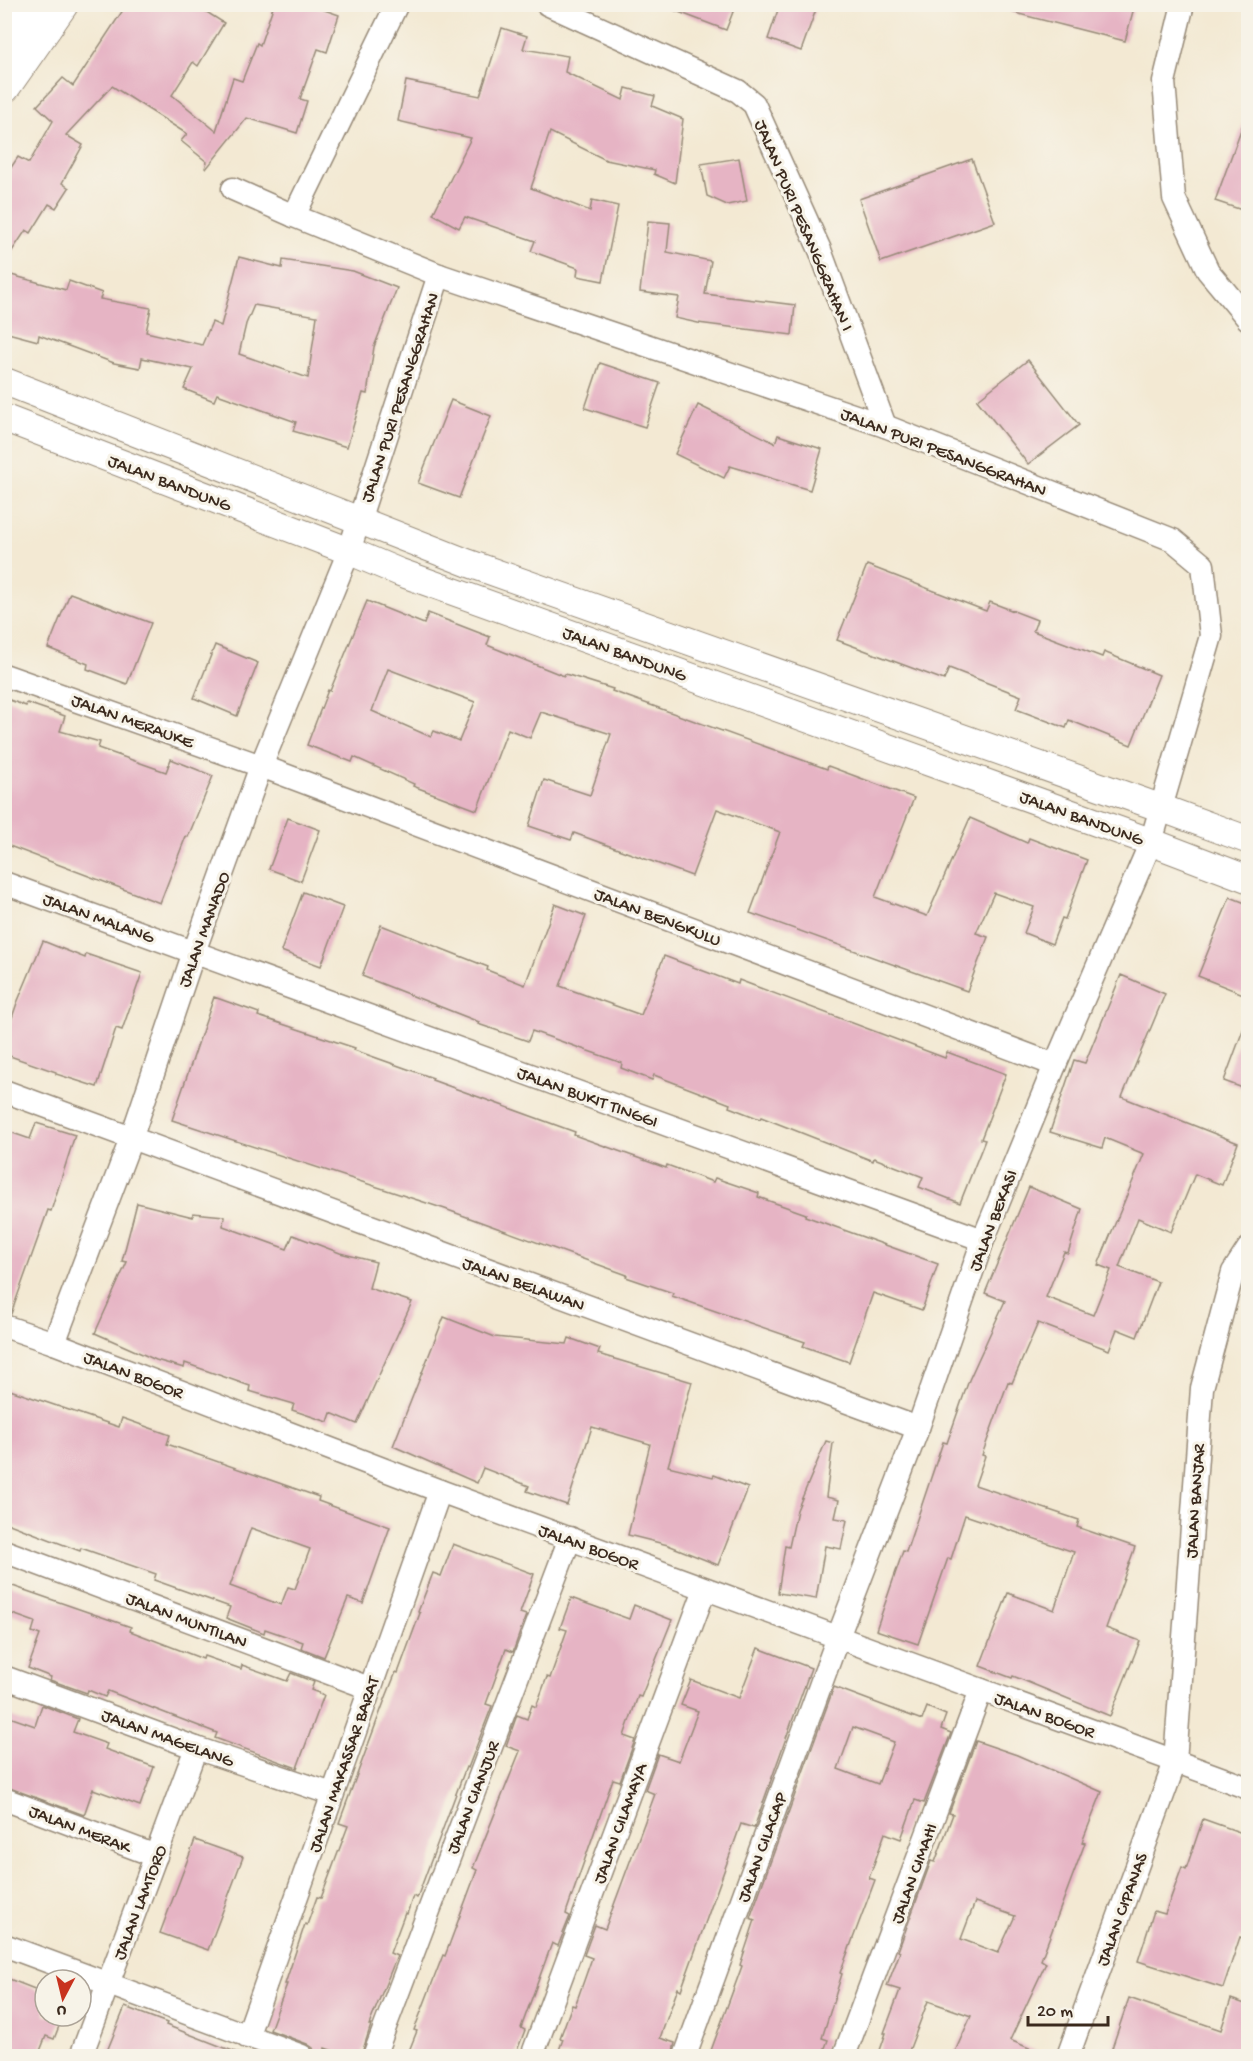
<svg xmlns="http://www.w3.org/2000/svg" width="1253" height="2061" font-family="'Gochi Hand',sans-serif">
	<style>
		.building { fill: #e6b4c4; fill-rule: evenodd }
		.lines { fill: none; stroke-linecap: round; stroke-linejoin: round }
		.minor-casing { stroke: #978a78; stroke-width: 25 }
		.tertiary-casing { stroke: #978a78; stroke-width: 29 }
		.secondary-casing { stroke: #978a78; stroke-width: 34 }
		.minor { stroke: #fff; stroke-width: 22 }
		.tertiary { stroke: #fff; stroke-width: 27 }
		.secondary { stroke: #fff; stroke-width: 32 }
		.labels { text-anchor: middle; stroke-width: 6; stroke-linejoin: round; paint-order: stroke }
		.street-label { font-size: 18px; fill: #3b2a1e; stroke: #f7f3e8 }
	</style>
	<rect width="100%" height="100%" fill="#f7f3e8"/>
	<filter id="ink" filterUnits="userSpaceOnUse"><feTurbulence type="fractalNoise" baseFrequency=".0167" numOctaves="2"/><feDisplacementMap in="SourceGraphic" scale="12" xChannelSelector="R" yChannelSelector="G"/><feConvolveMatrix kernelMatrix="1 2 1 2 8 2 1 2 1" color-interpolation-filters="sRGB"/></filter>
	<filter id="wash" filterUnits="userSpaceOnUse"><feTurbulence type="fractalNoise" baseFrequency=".008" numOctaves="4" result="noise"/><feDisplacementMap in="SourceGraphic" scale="24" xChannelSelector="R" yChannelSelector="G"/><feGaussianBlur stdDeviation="1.35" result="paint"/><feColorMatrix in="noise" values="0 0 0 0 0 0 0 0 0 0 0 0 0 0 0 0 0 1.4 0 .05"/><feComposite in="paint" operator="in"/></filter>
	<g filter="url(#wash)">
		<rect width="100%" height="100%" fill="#f3e9d3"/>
		<g id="blocks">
			<g class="building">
				<polygon points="127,4 194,4 224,23 198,66 193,62 172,95 216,131 233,78 242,81 257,43 260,45 274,4 307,4 339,15 327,52 318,49 300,99 307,101 297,133 247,118 206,169 205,168 207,162 181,141 187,134 112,86 66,135 83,145 62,183 69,188 56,208 49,204 31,233 26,230 4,263 4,178 18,157 29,163 53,121 37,106 63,78 73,86"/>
				<polygon points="664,4 736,4 726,30 663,6"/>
				<polygon points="780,4 818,4 801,51 768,39"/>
				<polygon points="1012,4 1135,4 1125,41 1011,12"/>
				<polygon points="502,28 527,36 523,49 568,56 565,72 623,100 626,88 655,96 652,106 683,119 675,183 654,174 655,170 606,160 550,132 531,188 590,211 592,200 618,206 603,281 577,276 578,268 531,251 535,241 465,217 459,228 433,214 471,138 398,121 406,81 480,96"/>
				<polygon points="1246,116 1248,117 1248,212 1215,201"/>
				<polygon points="739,158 747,201 727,205 707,196 701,164"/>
				<polygon points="972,159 995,222 881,262 859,199"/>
				<polygon points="648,221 670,223 667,252 711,261 705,294 795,305 792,335 698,323 675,318 679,297 640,292"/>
				<path d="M239,257L282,268L283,260L353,271L397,288L374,347L367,394L363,393L347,447L293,431L296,422L217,394L214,401L184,389L193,369L142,358L140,368L114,363L39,335L38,341L4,332V273L66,290L69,281L102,293L100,299L151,308L146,332L202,345L212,322L221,326ZM254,305L317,316L308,378L239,354L246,324Z"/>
				<polygon points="1028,360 1079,425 1028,464 977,400"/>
				<polygon points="600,363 660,383 645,427 585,408"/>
				<polygon points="451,400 491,416 459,498 418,483"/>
				<polygon points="698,405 775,443 778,435 822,449 810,490 730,466 724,478 675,454"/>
				<polygon points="867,565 986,611 990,602 1037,620 1033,631 1102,657 1104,652 1159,675 1131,745 1069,720 1066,728 1016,709 1021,696 949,668 944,680 837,640"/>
				<polygon points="70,593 151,623 127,684 87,669 88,664 48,648"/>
				<path d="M367,601L424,624L428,613L490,637L487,645L564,676L565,674L613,689L612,691L827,769L828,766L914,798L875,897L927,916L970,818L1027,843L1029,838L1087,860L1065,919L1062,918L1052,944L1024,933L1034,907L994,893L976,933L988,937L967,991L750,913L780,832L717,809L692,876L574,833L571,840L529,826L544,780L590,795L611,734L541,712L530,738L508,729L477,810L413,786L414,784L354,757L352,762L307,745L328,690L330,691ZM388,669L475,702L459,741L434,731L431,737L372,711Z"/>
				<polygon points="215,645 258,663 237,716 194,698"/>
				<polygon points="4,698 26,706 27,703 65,716 60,731 100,742 98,748 166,772 171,759 213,776 188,837 186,836 160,903 4,844"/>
				<polygon points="288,818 320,830 301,881 269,869"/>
				<polygon points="303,892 343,907 321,966 281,951"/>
				<polygon points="1230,897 1248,904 1248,996 1198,976"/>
				<polygon points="555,904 586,916 560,986 641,1015 664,956 738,984 739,980 945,1058 947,1052 1006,1074 981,1139 985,1140 960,1203 919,1187 923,1177 874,1158 873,1161 761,1117 760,1119 729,1107 730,1104 654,1075 652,1080 621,1068 622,1063 532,1031 528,1041 478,1024 479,1022 362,976 381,925 488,967 487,970 525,985"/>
				<polygon points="43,941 85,958 86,954 142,973 122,1030 116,1028 97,1087 56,1074 56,1072 4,1054 4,1041 17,1003"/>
				<polygon points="1121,975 1165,994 1122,1097 1238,1143 1222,1185 1195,1174 1171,1232 1138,1218 1119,1267 1158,1282 1137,1337 1117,1329 1109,1350 1038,1323 1012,1383 1008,1382 982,1455 985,1456 975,1485 1079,1520 1077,1527 1135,1547 1106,1628 1140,1641 1110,1716 1013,1676 1012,1678 980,1666 1008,1593 1054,1610 1074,1552 965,1515 951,1559 948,1558 918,1644 876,1630 903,1551 906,1552 943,1442 947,1443 969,1380 1005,1301 985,1293 1029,1187 1082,1209 1068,1253 1064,1252 1046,1297 1093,1315 1111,1270 1098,1265 1144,1154 1105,1138 1102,1148 1050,1132 1074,1060 1085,1063"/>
				<polygon points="214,997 259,1013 258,1016 355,1048 354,1050 433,1078 432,1080 575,1132 574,1135 666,1168 667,1165 713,1182 715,1178 759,1193 758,1197 806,1214 805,1216 938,1264 922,1310 873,1293 849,1362 803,1346 805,1342 672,1296 673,1293 626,1277 627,1275 445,1209 172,1120"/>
				<polygon points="1246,1022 1248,1022 1248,1090 1224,1081"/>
				<polygon points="36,1123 75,1135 51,1211 48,1210 11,1314 4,1313 4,1130 30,1139"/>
				<polygon points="137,1203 193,1217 193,1213 224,1216 223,1226 287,1249 293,1235 340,1253 376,1262 369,1288 412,1302 357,1424 331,1413 328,1422 292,1410 294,1404 249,1391 250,1386 185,1363 184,1368 156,1360 95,1333 127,1262 122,1261"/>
				<polygon points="444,1317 495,1337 567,1344 569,1338 600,1349 598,1354 692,1382 668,1466 713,1477 714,1475 748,1488 718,1565 668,1545 628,1535 650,1444 592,1427 567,1505 527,1491 529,1486 483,1468 477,1483 393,1446"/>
				<path d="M4,1388L119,1427L122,1418L170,1435L167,1444L319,1497L318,1501L390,1527L363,1603L348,1598L324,1657L301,1648L303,1642L265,1629L264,1633L226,1618L230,1607L154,1580L156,1574L81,1548L80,1551L4,1522ZM251,1528L310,1549L295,1589L288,1587L281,1605L230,1586Z"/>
				<polygon points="826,1441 833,1443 826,1497 839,1500 835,1518 847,1520 841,1549 825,1546 816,1599 778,1593 785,1546 789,1547 797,1510"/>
				<polygon points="453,1544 534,1574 520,1613 526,1615 513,1652 506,1649 486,1704 492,1706 468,1768 466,1767 417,1898 413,1896 407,1914 405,1913 390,1953 397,1956 369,2025 371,2025 361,2056 348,2056 325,2048 324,2056 315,2056 313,2048 307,2044 270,2030 287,1984 285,1984 305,1924 307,1925 317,1897 321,1898 348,1826 339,1823 384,1702 396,1672 398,1673 420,1613 418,1612 433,1573 441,1576"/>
				<polygon points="4,1583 131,1627 130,1631 203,1659 204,1656 241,1669 242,1665 287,1681 291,1673 314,1682 311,1690 324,1695 297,1768 215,1738 217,1733 108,1691 105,1697 88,1690 87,1693 50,1680 51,1677 28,1668 40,1635 32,1632 35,1622 4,1611"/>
				<polygon points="571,1598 629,1619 634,1605 672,1620 641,1697 638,1696 624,1736 635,1740 620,1781 613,1779 567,1910 566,1914 570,1916 558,1946 552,1943 521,2028 525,2030 515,2056 407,2056 417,2031 414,2030 443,1955 445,1956 477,1870 473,1868 520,1751 506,1746 517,1715 527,1719 532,1705 536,1707 547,1677 550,1678 567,1630 560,1628"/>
				<polygon points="758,1648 811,1668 754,1828 741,1824 681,1990 678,1988 660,2038 675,2043 672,2056 557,2056 563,2039 560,2038 572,2005 575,2006 592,1958 584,1955 595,1925 605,1929 655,1794 645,1790 658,1754 679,1761 698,1711 681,1705 691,1680 739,1698"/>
				<path d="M834,1687L922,1720L927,1707L946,1715L941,1729L951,1733L924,1803L915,1800L901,1839L885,1833L869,1878L875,1880L840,1973L842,1974L822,2038L828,2040L822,2056H709L742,1966L740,1965L755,1920L750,1918ZM853,1727L894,1742L878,1784L838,1769Z"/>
				<polygon points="42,1705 78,1719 73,1732 107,1744 105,1749 154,1767 140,1806 93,1789 84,1815 4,1786 4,1715 35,1726"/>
				<path d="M976,1741L1017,1755L1102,1792L1082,1842L1085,1843L1041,1960L1046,1963L1010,2040L1048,2056H953L971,2016L928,2001L907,2056H878L886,2033H884L900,1990L887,1986L900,1952L898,1951L931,1861L935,1862L953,1814L949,1813ZM975,1902L1015,1916L998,1953L961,1939Z"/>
				<polygon points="1203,1819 1248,1835 1248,1940 1240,1937 1223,1988 1138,1961 1154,1911 1165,1914 1182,1867 1186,1869"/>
				<polygon points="195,1840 243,1857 208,1950 160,1933"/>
				<polygon points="4,1977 45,1993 45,2016 63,2016 54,2039 46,2036 38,2056 4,2056"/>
				<polygon points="1129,1998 1221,2030 1231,1999 1248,2005 1248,2056 1137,2056 1112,2048"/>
				<polygon points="125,2007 167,2023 166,2025 243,2055 243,2056 105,2056"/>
			</g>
		</g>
	</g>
	<g filter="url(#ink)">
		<use href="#blocks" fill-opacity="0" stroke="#978a78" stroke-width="1.5"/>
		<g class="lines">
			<defs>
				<g id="minor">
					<polyline points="547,4 738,91 754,104 820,250 885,426"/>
					<polyline points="1183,4 1164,82 1174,198 1208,271 1248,319"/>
					<polyline points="233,189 294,216 439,275 885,426 1173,540 1203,565 1211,636 1151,842 1055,1065 983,1240 918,1428 838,1637 685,2056"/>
					<polyline points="294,216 397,4"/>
					<polyline points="4,675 261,766 1055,1065"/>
					<polyline points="4,883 983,1240"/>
					<polyline points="4,1091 918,1428"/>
					<polyline points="4,1326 54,1343 440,1491 1248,1788"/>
					<polyline points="54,1343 131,1139 194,952 261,766 349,551 439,275"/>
					<polyline points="4,1551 369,1688"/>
					<polyline points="4,1677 196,1748 332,1794"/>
					<polyline points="4,1799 156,1856"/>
					<polyline points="4,1945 302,2056"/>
					<polyline points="247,2037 440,1491"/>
					<polyline points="81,2056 196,1748"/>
					<polyline points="374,2056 570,1538"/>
					<polyline points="532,2056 705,1589"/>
					<polyline points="844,2056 981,1690"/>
					<polyline points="1068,2056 1175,1762 1202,1388 1233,1272 1248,1249"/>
				</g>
				<g id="tertiary">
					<polyline points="4,381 468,563 1161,808 1248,840"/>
					<polyline points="4,418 349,551 399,572 1151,842 1248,879"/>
				</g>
				<g id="secondary">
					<polyline points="4,41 31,4"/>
					<polyline points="4,87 62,4"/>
				</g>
			</defs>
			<use href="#minor" class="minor-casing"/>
			<use href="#tertiary" class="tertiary-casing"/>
			<use href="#secondary" class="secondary-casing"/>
			<use href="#minor" class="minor"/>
			<use href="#tertiary" class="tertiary"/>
			<use href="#secondary" class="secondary"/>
		</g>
	</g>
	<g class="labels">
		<g class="street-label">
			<text transform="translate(805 225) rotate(67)" y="6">JALAN PURI PESANGGRAHAN I</text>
			<text transform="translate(399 397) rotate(-72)" y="6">JALAN PURI PESANGGRAHAN</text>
			<text transform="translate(944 451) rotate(21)" y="6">JALAN PURI PESANGGRAHAN</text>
			<text transform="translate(170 482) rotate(21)" y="6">JALAN BANDUNG</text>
			<text transform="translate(625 653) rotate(20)" y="6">JALAN BANDUNG</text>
			<text transform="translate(133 720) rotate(20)" y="6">JALAN MERAUKE</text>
			<text transform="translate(1082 817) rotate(20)" y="6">JALAN BANDUNG</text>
			<text transform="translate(658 916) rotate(21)" y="6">JALAN BENGKULU</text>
			<text transform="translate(99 917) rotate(20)" y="6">JALAN MALANG</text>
			<text transform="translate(203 929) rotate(-70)" y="6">JALAN MANADO</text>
			<text transform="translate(588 1096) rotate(20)" y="6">JALAN BUKIT TINGGI</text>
			<text transform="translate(992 1220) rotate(-69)" y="6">JALAN BEKASI</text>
			<text transform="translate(524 1283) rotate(20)" y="6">JALAN BELAWAN</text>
			<text transform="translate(134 1374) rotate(21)" y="6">JALAN BOGOR</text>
			<text transform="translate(1194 1501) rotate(-86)" y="6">JALAN BANJAR</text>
			<text transform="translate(589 1546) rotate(20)" y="6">JALAN BOGOR</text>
			<text transform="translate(187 1619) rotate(21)" y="6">JALAN MUNTILAN</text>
			<text transform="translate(1045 1714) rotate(20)" y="6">JALAN BOGOR</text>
			<text transform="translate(168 1737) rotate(20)" y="6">JALAN MAGELANG</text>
			<text transform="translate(343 1764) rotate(-71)" y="6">JALAN MAKASSAR BARAT</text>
			<text transform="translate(472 1797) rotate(-69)" y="6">JALAN CIANJUR</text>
			<text transform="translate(619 1823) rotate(-70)" y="6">JALAN CILAMAYA</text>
			<text transform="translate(80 1828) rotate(21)" y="6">JALAN MERAK</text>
			<text transform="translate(761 1847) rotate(-70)" y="6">JALAN CILACAP</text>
			<text transform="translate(913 1873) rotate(-70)" y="6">JALAN CIMAHI</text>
			<text transform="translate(139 1902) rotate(-69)" y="6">JALAN LAMTORO</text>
			<text transform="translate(1121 1909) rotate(-70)" y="6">JALAN CIPANAS</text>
		</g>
	</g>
	<rect width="1253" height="2061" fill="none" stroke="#f7f3e8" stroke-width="24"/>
	<g transform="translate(63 1998) rotate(187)"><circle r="28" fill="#f7f3e8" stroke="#aca397" stroke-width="1.5"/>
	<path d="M0-4.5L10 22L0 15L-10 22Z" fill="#c8321e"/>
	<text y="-9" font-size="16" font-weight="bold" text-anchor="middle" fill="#3b2a1e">U</text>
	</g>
	<path d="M1028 2016v9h80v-9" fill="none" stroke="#3b2a1e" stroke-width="3"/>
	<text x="1037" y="2016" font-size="18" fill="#3b2a1e" stroke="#f7f3e8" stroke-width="4.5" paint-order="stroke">20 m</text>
</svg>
